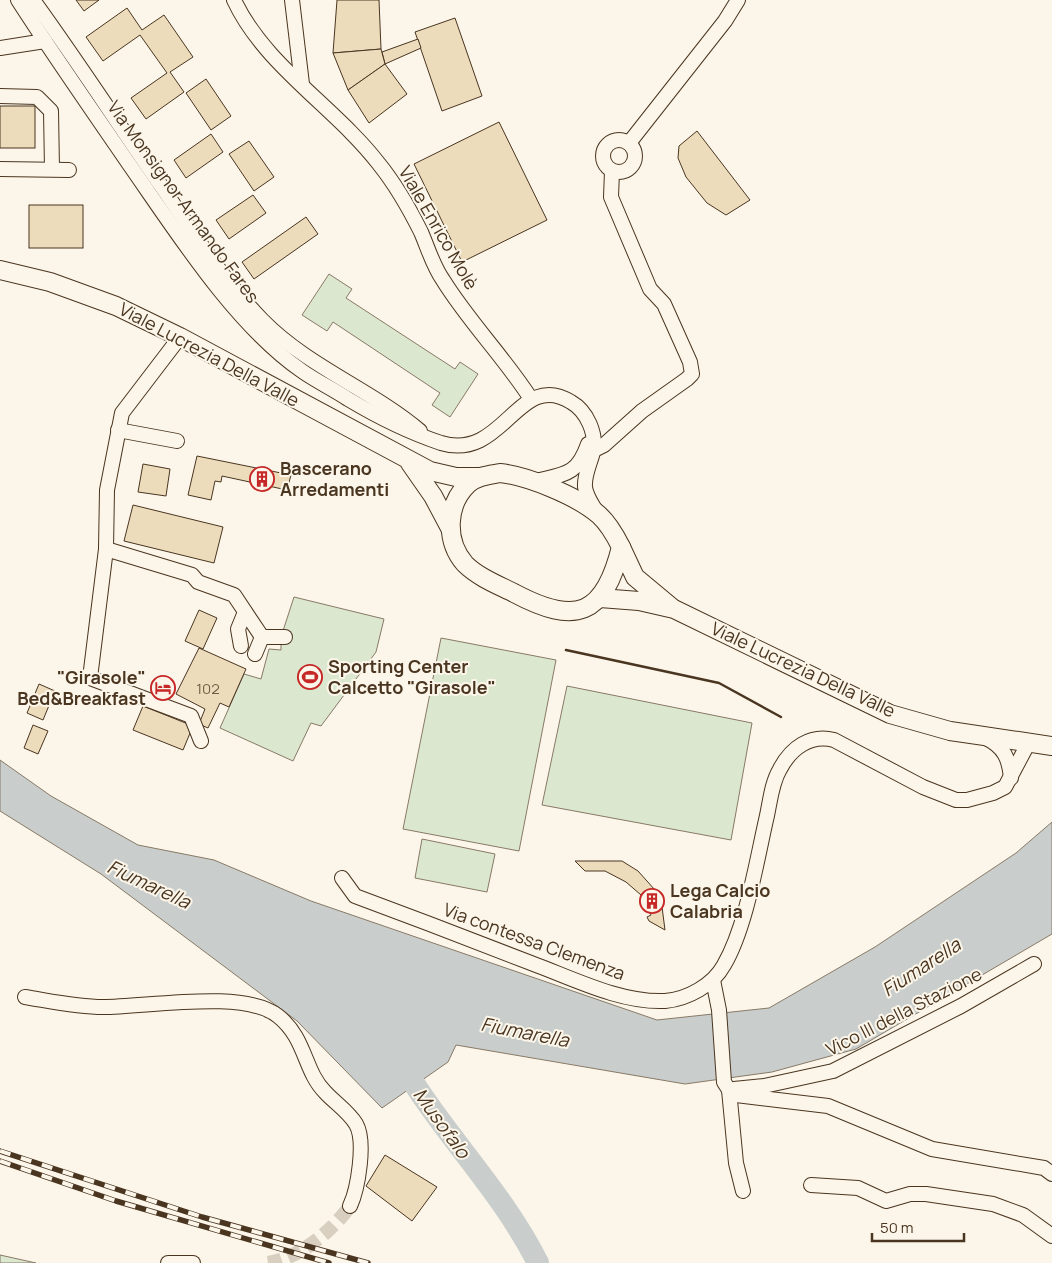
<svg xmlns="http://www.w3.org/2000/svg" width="1052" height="1263" font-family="Manrope,sans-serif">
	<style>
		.green { fill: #dce7d0; stroke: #887966 }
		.water { fill: #c9cecd; stroke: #887966 }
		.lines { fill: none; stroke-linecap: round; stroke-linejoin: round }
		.river { stroke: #c9cecd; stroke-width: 22 }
		.building { fill: #ecdcbc; stroke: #4a3520 }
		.minor-tunnel { stroke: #d8cfc1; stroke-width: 14; stroke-dasharray: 14 7; stroke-linecap: butt }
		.minor-casing { stroke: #4a3520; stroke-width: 16 }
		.major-casing { stroke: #4a3520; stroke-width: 20 }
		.minor { stroke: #fbf6e9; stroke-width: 14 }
		.major { stroke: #fbf6e9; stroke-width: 18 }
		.rail-casing { stroke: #4a3520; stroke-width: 5.5 }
		.rail { stroke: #fbf6e9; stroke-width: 4; stroke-dasharray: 11; stroke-linecap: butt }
		.wall { stroke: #4a3520; stroke-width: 2.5 }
		.labels { text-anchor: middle; stroke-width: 4; stroke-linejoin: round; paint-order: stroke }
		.number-label { font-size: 15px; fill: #725f47 }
		.street-label { font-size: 18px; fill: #4a3520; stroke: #fbf6e9 }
		.poi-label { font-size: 18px; font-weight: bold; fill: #4a3520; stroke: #fbf6e9; text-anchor: start }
		.water-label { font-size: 19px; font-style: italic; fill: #4a3520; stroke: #fbf6e9 }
	</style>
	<rect width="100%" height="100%" fill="#fbf6e9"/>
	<g class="green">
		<polygon points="329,274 352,289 346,298 455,369 460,362 478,374 450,417 432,405 440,393 333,322 327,331 302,315"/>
		<polygon points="294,597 384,619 376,652 321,726 311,723 293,761 220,728 244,674 261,679 269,649 281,650 281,637"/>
		<polygon points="441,638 556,660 519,851 403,829"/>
		<polygon points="567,686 752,723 731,840 542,805"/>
		<polygon points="422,839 495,854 487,892 415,878"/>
		<polygon points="0,1255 36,1263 0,1263"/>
	</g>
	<polygon class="water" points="0,760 51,796 138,845 214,860 311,901 657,1020 769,1008 875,947 1016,853 1052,822 1052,934 856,1049 772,1072 685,1084 456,1045 448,1062 382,1108 297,1021 101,874 0,811"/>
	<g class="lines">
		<path class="river" d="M399,1059C440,1131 501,1189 538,1263"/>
	</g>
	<g class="building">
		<polygon points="76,0 99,0 84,11"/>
		<polygon points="337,0 379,0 381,49 333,53"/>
		<polygon points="127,8 142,30 164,15 193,57 170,72 184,92 146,119 131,98 167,73 140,35 103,61 86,37"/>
		<polygon points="455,18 482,96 442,111 415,32"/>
		<polygon points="418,39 421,48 385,64 382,52"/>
		<polygon points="381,49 385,64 348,90 333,53"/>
		<polygon points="385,64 407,94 369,123 348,90"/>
		<polygon points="206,79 231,116 211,130 186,93"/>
		<rect x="0" y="106" width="35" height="42"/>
		<polygon points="499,122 547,220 462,262 414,164"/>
		<polygon points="697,131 750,200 726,215 707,203 686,177 678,158 679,146"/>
		<polygon points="211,134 223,152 186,178 174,160"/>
		<polygon points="249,141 274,177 254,191 229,154"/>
		<polygon points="253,195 266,213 229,239 216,220"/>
		<rect x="29" y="205" width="54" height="43"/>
		<polygon points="306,217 318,234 254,279 242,262"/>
		<polygon points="197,456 291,475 287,490 222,476 221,482 215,481 211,500 188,495"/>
		<polygon points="143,464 170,469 166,496 138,492"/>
		<polygon points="133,505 223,527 214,563 124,541"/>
		<polygon points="199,610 217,618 203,649 185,641"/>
		<polygon points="199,648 246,669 229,707 220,703 208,728 199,724 205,709 176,694"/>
		<polygon points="39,684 55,691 43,720 27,713"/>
		<polygon points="143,706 193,726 183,750 133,730"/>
		<polygon points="33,725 48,731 38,754 24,748"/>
		<polygon points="575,861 622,861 638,871 655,890 662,907 665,930 649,921 647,917 651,915 641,895 626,882 605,871 585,871"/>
		<polygon points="385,1155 437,1187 412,1221 366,1186"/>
	</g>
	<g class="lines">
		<path class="minor-tunnel" d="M268,1263C300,1258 332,1231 350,1206"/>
		<defs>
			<g id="minor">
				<path d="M18,0C54,56 92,110 129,164C176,231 235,325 302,371C316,381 333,389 348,399C378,417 408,432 441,443C504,462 518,369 571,402C587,411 597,434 593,452C590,464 584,475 585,487C586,496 592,504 596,511"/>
				<path d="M33,0C78,62 120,127 164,190C194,235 225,282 262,320C308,367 370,389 420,431"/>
				<path d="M234,0C264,65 336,108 379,164C396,185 409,208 421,232C428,248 433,266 443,280C469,322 504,357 531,399"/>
				<polyline points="292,0 302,84"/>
				<polyline points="0,48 45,41"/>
				<polyline points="0,96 37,97 51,111 52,169"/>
				<circle cx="619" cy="156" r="16"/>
				<polyline points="629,143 725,21 738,0"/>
				<polyline points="0,169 69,170"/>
				<polyline points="180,337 122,413 107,490 106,549 90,678 191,716 201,741"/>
				<polyline points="118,430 177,441"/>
				<polyline points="594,450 604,445 642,411 687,379 692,374 690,362 664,304 650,289 611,197 612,171"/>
				<path d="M535,481C564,474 577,476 588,444"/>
				<polyline points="106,549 192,575 198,582 234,595 262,637"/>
				<polyline points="262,637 285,637"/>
				<polyline points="241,646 238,629 245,612"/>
				<polyline points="255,654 262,637"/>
				<path d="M986,738C1004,747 1009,758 1011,778"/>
				<path d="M342,878L355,896C414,918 472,940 531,963C572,978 620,1003 665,1001C688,999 713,985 724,965C746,927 756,864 766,820C770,804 771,784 780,769C791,748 810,734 834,740L923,787L956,800H967L993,793L1005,787L1029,742"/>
				<polyline points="713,980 719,1010 724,1082 729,1090 736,1163 743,1191"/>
				<path d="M25,997C50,1001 77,1007 103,1007C148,1007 244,989 278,1016C306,1038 304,1071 325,1092C335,1103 348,1111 356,1124C366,1141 358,1189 350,1206"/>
				<polyline points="734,1089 764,1086 833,1071 961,1006 1034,964"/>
				<polyline points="729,1090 736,1095 828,1106 932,1149 1044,1168 1052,1174"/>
				<polyline points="811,1185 858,1188 886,1201 910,1194 926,1194 993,1204 1023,1215 1052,1236"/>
				<polyline points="168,1263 193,1263"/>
			</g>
			<g id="major">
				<polyline points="0,270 50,282 116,306 180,337 430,471 456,477 479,477"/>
				<polyline points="410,463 433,496 450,528"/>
				<path d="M500,473C528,476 577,496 599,515C609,524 615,535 621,547C604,616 576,626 514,593C498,585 478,577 465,564C445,541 446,505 468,484C477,476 489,475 500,473Z"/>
				<polyline points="621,547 635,577 671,607"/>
				<polyline points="600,598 639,601 674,609 890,714 950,731 1052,746"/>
			</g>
		</defs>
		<use href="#minor" class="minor-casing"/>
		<use href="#major" class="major-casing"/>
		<use href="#minor" class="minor"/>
		<use href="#major" class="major"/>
		<defs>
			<g id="rail">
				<polyline points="0,1151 202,1217 368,1263"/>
				<polyline points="0,1161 116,1201 329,1263"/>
			</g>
		</defs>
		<use href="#rail" class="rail-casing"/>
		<use href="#rail" class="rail"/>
		<polyline class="wall" points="566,650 719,683 781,717"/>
	</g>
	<defs>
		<symbol id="building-ring" viewBox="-11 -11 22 22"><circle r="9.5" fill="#fbf6e9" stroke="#c62828" stroke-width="1.5"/><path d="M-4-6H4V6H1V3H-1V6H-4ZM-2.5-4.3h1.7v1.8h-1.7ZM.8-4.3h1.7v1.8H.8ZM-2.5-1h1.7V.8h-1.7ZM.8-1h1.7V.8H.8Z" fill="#c62828"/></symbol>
		<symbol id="stadium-ring" viewBox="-11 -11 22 22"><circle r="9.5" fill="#fbf6e9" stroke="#c62828" stroke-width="1.5"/><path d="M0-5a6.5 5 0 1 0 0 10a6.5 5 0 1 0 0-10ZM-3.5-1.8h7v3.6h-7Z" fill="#c62828"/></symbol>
		<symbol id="hotel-ring" viewBox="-11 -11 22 22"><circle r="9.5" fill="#fbf6e9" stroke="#c62828" stroke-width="1.5"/><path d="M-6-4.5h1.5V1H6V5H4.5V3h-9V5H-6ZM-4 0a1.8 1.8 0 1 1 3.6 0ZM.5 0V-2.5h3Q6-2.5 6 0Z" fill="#c62828"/></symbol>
	</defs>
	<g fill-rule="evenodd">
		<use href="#building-ring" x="248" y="465" width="28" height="28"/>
		<use href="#stadium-ring" x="296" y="663" width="28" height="28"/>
		<use href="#hotel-ring" x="149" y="674" width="28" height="28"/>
		<use href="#building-ring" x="638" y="887" width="28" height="28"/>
	</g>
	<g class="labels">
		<g class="number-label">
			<text x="208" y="694">102</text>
		</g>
		<g class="street-label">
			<text transform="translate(183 202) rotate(54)" y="6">Via Monsignor Armando Fares</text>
			<text transform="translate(438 228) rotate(60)" y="6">Viale Enrico Molè</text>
			<text transform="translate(209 355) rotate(28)" y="6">Viale Lucrezia Della Valle</text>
			<text transform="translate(803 670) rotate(25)" y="6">Viale Lucrezia Della Valle</text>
			<text transform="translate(534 942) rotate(20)" y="6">Via contessa Clemenza</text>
			<text transform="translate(904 1012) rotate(-27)" y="6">Vico III della Stazione</text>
		</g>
		<g class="poi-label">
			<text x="280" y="475">Bascerano<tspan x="280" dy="21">Arredamenti</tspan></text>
			<text x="328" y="673">Sporting Center<tspan x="328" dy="21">Calcetto "Girasole"</tspan></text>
			<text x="146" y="684" text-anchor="end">"Girasole"<tspan x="146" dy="21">Bed&amp;Breakfast</tspan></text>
			<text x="670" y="897">Lega Calcio<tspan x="670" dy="21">Calabria</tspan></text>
		</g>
		<g class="water-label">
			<text transform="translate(149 884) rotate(25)" y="7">Fiumarella</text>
			<text transform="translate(921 967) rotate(-33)" y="7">Fiumarella</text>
			<text transform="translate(525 1032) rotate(11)" y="7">Fiumarella</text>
			<text transform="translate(442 1123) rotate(54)" y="7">Musofalo</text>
		</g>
	</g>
	<path d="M872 1233v8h92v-8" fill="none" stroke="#4a3520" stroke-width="2.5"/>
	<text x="880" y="1233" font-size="15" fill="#4a3520" stroke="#fbf6e9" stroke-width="4" paint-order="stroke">50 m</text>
</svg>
